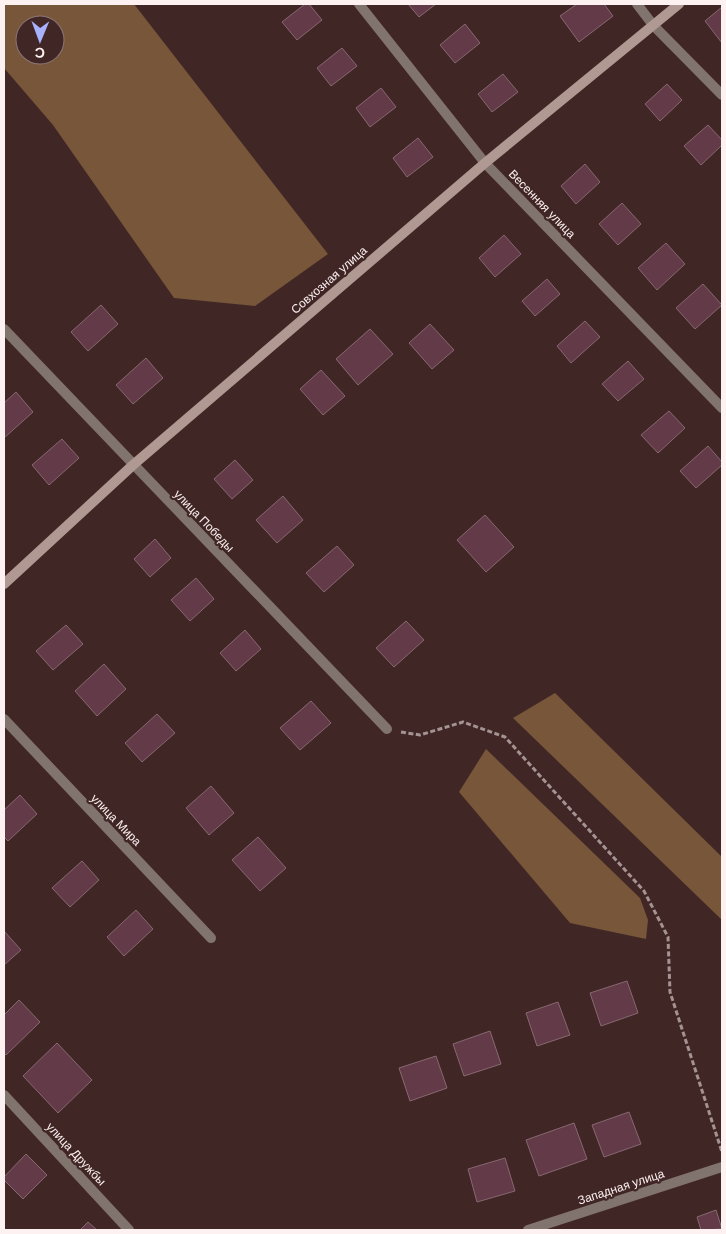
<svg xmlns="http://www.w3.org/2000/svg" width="726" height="1234" font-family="Arial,sans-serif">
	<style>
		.forest { fill: #77563a; fill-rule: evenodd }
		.building { fill: #633a47; stroke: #876871 }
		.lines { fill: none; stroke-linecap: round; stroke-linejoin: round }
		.path { stroke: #a59292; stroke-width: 3; stroke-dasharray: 5 2.5; stroke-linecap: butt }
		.street { stroke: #81736e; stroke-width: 10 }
		.secondary { stroke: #af9992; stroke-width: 10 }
		.labels { text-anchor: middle; stroke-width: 4.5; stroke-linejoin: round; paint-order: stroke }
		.street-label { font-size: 12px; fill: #fdf1f1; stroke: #412626 }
	</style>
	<rect width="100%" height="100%" fill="#412626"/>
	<g class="forest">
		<path d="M4,4H134L328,254L255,306L174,298L53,125L4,68ZM25,25H55V55H25Z"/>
		<polygon points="555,693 722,857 722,920 513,718"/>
		<polygon points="486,749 640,898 648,920 646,939 570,923 459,792"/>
	</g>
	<g class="building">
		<polygon points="305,4 309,4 322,20 297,40 282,22"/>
		<polygon points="408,4 436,4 419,17"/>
		<polygon points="577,4 604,4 613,16 579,42 560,16"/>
		<polygon points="722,7 722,43 705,21"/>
		<polygon points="465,24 480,43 455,63 440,45"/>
		<polygon points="342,48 357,66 331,86 317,68"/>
		<polygon points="503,74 518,92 492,112 478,94"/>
		<polygon points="667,84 682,100 660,121 645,104"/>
		<polygon points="381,88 396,107 370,127 356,108"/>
		<polygon points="708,125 722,140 722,145 701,165 684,146"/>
		<polygon points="418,138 433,157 407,177 393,158"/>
		<polygon points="585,164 600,182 576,204 561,186"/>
		<polygon points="622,203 641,224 618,245 599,224"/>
		<polygon points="504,235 521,254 495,277 479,258"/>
		<polygon points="666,243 685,264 657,290 638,268"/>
		<polygon points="547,279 560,294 535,316 522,301"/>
		<polygon points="703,284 722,305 695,329 676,308"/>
		<polygon points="101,305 118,324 88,351 71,332"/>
		<polygon points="585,321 600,337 571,363 557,346"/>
		<polygon points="430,324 454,350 432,369 409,343"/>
		<polygon points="370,329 393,354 358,385 336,359"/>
		<polygon points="146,358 163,378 133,404 116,385"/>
		<polygon points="628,361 644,379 618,401 602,384"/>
		<polygon points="321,370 345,396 323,415 300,389"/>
		<polygon points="16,392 33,412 4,438 4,403"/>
		<polygon points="669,411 685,428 658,453 641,435"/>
		<polygon points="62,439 79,458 49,485 32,465"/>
		<polygon points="708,446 722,462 722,465 696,488 680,471"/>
		<polygon points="235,460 253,480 232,499 214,479"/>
		<polygon points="283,496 303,520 277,543 256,520"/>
		<polygon points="485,515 514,547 486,572 457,540"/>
		<polygon points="155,539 171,558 150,577 134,559"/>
		<polygon points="337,546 354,565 324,592 306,573"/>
		<polygon points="196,578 214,599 190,621 171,600"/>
		<polygon points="406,621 424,640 394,667 376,648"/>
		<polygon points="66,625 83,644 53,670 36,651"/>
		<polygon points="245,630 261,649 236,671 220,653"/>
		<polygon points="104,664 126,689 97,716 75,691"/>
		<polygon points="311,701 331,723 300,750 280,728"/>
		<polygon points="157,714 175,733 142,762 125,743"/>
		<polygon points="211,786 234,813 209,835 186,808"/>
		<polygon points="20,795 37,814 8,841 4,837 4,810"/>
		<polygon points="258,837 286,868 260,891 232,860"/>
		<polygon points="82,861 99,880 70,907 52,888"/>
		<polygon points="136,910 153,929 124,956 107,937"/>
		<polygon points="4,931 21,950 4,965"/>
		<polygon points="627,981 638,1013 601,1026 590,993"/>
		<polygon points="19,1000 40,1022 6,1055 4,1053 4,1015"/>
		<polygon points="558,1002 570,1035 537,1046 526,1013"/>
		<polygon points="490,1031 501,1064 464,1076 453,1044"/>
		<polygon points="57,1043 92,1080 58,1113 23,1076"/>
		<polygon points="436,1056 447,1088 410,1101 399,1068"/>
		<polygon points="629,1112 641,1144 604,1157 592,1125"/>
		<polygon points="574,1123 587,1159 539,1176 526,1140"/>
		<polygon points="26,1154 47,1175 23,1199 4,1180 4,1177"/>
		<polygon points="505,1158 515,1191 477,1202 468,1169"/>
		<polygon points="716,1210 722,1229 701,1230 697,1217"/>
		<polygon points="88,1222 97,1230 80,1230"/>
	</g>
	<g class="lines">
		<polyline class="path" points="401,732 420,735 463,722 505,737 644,891 668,937 670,992 722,1152"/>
		<g class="street">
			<polyline points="359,4 485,163 722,408"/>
			<polyline points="637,4 653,25 722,95"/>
			<polyline points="4,329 387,729"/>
			<polyline points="4,719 211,938"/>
			<polyline points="4,1095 129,1230"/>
			<polyline points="528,1230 722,1167"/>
		</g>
		<polyline class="secondary" points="4,584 133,465 485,163 679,4"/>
	</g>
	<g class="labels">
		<g class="street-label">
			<text transform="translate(542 204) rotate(46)" y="4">Весенняя улица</text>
			<text transform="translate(329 280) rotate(-41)" y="4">Совхозная улица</text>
			<text transform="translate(204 521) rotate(46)" y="4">улица Победы</text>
			<text transform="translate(116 820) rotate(46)" y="4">улица Мира</text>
			<text transform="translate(76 1154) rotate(47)" y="4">улица Дружбы</text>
			<text transform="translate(621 1187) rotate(-18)" y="4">Западная улица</text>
		</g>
	</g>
	<rect width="726" height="1234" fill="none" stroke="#fdf1f1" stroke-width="10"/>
	<g transform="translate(40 40) rotate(181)"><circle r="24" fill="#412626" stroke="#8c7777"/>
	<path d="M0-4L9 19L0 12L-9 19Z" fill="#a7b1fc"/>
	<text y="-8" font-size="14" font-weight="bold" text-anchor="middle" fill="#fdf1f1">С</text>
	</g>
</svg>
